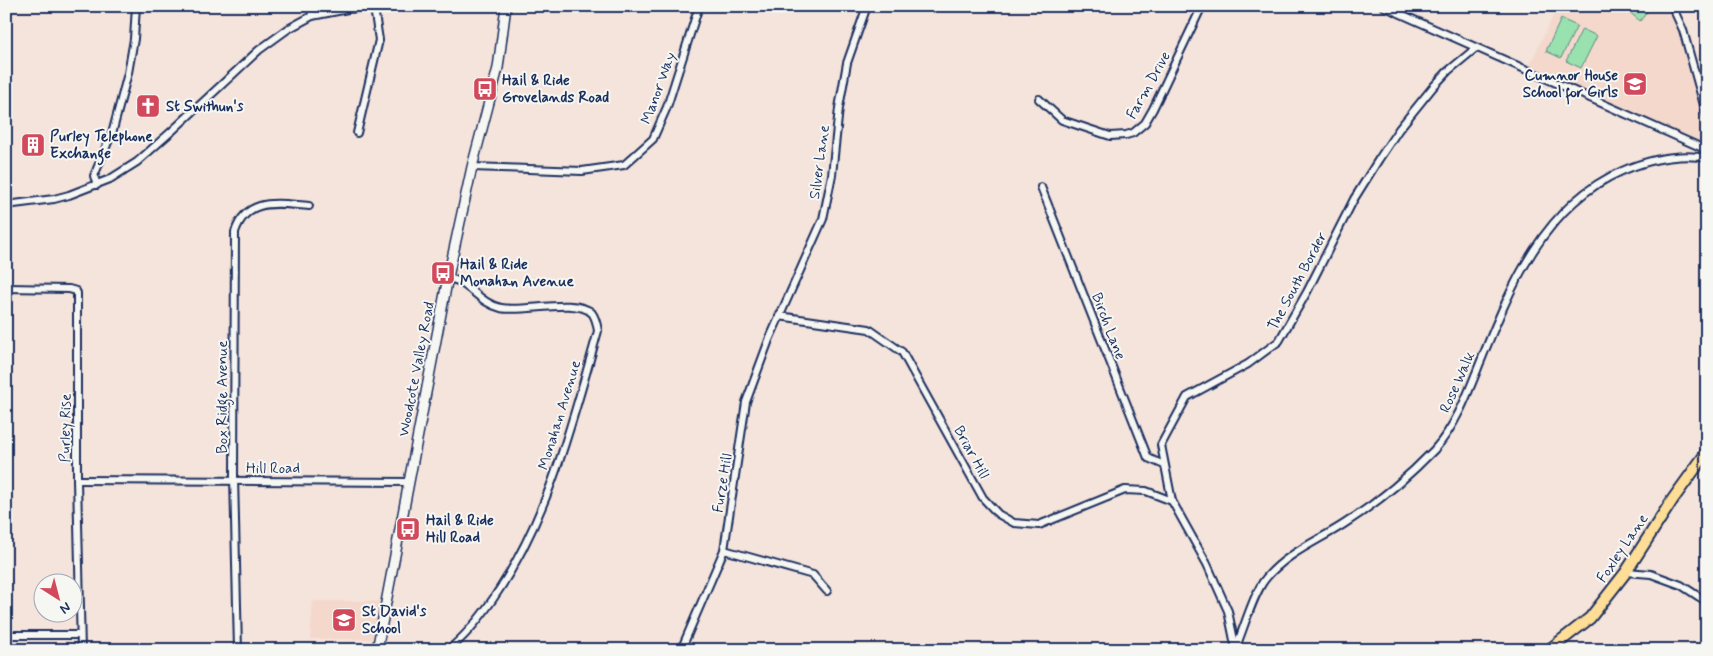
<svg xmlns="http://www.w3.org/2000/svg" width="1713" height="656" font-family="Mynerve,sans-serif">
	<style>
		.built { fill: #f4d8cc }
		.green { fill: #99e1af; stroke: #5a8886 }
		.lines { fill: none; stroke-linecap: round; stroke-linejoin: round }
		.street-casing { stroke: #1b2f5e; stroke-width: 10 }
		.secondary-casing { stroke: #1b2f5e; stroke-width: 12 }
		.primary-casing { stroke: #1b2f5e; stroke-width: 14 }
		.street { stroke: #f6f6f2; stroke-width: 6 }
		.secondary { stroke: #f6f6f2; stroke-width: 9 }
		.primary { stroke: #fedd96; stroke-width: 10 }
		.labels { text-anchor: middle; stroke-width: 4; stroke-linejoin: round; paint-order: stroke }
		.poi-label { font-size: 15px; font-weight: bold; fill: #1b2f5e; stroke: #f6f6f2; text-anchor: start }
		.street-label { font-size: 15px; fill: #1b2f5e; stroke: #f6f6f2 }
	</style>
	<rect width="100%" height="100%" fill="#f5e4dc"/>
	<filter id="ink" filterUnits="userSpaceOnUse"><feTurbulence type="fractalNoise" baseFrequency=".02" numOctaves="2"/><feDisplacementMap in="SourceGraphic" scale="10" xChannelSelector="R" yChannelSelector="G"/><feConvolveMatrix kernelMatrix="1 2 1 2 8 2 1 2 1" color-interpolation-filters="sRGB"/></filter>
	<g filter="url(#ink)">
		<g class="built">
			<polygon points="1558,6 1673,6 1707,103 1707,145 1529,66"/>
			<polygon points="313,601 380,601 372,639 310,639"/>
		</g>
		<g class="green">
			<polygon points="1622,6 1650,6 1651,7 1640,21"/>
			<polygon points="1561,19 1577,26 1561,58 1546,51"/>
			<polygon points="1582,29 1597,36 1581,68 1566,61"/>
		</g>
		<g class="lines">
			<defs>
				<g id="street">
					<polyline points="311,6 312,16"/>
					<polyline points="1383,6 1707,150"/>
					<polyline points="1672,6 1683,30 1707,116"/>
					<polyline points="1039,99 1062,120 1110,136 1126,135 1133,133 1145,123 1153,109 1202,6"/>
					<polyline points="357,133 379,40 374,8"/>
					<polyline points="472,167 582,171 624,165 653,139 667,107 699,6"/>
					<polyline points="97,185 94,176 113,130 128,73 134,39 136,6"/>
					<polyline points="1041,187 1148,458 1164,465"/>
					<polyline points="6,205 54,199 69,195 110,179 137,162 172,131 259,50 288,29 312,16 348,9 380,6"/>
					<path d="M448,277C451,279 455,280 458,281C473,289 483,304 501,308C523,313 575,297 592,313C596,318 597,325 598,331C572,423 548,519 493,599C480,618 466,636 448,650"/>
					<polyline points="6,288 69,289 76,291 77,293 77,480 81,650"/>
					<polyline points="779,316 869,329 902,352 983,498 998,514 1014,523 1039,525 1125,490 1146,491 1172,501"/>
					<polyline points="77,480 409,482"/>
					<polyline points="724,550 813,575 827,591"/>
					<polyline points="1626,572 1651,574 1681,585 1707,602"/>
					<polyline points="6,635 80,635"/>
					<path d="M1236,647C1244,628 1254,592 1266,578C1287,553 1318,541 1344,524C1377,503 1407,478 1434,450C1456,426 1468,393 1480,363C1510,289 1543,205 1622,171C1648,160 1678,153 1707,158"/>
					<path d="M238,650L234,476L235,232C247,196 278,204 309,206"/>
					<polyline points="681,650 724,550 746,402 769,340 823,219 832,175 839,108 847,63 867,6"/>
					<polyline points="1236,650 1228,611 1207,564 1172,501 1161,445 1187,397 1248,364 1279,341 1307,292 1354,199 1379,159 1399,129 1433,87 1448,71 1476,48"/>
				</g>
				<polyline id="secondary" points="377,650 448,277 472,167 498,68 506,6"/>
				<polyline id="primary" points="1549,650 1590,618 1626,572 1673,499 1707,452"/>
			</defs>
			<use href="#street" class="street-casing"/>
			<use href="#secondary" class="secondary-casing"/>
			<use href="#primary" class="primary-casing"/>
			<use href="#street" class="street"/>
			<use href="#secondary" class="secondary"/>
			<use href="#primary" class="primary"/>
		</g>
	</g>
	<defs>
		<symbol id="school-square" viewBox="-11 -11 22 22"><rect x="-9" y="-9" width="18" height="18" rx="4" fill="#d1495b" stroke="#f6f6f2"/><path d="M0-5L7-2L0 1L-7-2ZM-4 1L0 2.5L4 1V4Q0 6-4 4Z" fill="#fff"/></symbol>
		<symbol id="bus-square" viewBox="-11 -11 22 22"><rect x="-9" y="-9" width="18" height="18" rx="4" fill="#d1495b" stroke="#f6f6f2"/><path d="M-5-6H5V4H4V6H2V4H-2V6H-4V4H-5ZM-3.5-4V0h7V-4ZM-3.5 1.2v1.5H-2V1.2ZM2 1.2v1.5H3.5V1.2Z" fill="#fff"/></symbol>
		<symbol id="church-square" viewBox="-11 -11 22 22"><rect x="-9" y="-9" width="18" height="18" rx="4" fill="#d1495b" stroke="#f6f6f2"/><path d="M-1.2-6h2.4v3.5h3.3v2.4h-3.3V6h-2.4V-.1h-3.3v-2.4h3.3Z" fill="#fff"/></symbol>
		<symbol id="building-square" viewBox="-11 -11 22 22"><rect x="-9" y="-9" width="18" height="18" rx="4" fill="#d1495b" stroke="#f6f6f2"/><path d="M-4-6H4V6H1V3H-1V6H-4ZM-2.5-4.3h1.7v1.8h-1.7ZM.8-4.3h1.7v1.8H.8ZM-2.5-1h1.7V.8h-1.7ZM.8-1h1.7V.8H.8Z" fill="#fff"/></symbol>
	</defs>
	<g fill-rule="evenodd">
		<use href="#school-square" x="1621" y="70" width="28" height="28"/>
		<use href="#bus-square" x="471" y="75" width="28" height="28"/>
		<use href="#church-square" x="134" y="92" width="28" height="28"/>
		<use href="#building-square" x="19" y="131" width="28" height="28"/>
		<use href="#bus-square" x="429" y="259" width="28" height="28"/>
		<use href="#bus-square" x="394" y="515" width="28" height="28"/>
		<use href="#school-square" x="330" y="606" width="28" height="28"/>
	</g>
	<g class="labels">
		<g class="poi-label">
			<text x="1618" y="80" text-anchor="end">Cumnor House<tspan x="1618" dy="17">School for Girls</tspan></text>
			<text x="502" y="85">Hail &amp; Ride<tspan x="502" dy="17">Grovelands Road</tspan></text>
			<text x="166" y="111">St Swithun's</text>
			<text x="50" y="141">Purley Telephone<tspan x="50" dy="17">Exchange</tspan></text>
			<text x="460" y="269">Hail &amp; Ride<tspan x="460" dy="17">Monahan Avenue</tspan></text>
			<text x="426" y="525">Hail &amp; Ride<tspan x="426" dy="17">Hill Road</tspan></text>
			<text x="362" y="616">St David's<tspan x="362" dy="17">School</tspan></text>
		</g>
		<g class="street-label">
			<text transform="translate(1148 85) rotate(-61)" y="5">Farm Drive</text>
			<text transform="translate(658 88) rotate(-70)" y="5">Manor Way</text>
			<text transform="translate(819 162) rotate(-82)" y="5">Silver Lane</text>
			<text transform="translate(1297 281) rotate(-62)" y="5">The South Border</text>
			<text transform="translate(1109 326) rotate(69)" y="5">Birch Lane</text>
			<text transform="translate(416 369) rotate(-79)" y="5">Woodcote Valley Road</text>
			<text transform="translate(1457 382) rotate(-66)" y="5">Rose Walk</text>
			<text transform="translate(222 397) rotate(-90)" y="5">Box Ridge Avenue</text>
			<text transform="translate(559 415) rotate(-73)" y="5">Monahan Avenue</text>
			<text transform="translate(65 428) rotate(-89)" y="5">Purley Rise</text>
			<text transform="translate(972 452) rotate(61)" y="5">Briar Hill</text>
			<text x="273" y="473">Hill Road</text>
			<text transform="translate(722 483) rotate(-81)" y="5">Furze Hill</text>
			<text transform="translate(1622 548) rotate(-56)" y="5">Foxley Lane</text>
		</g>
	</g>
	<rect width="1713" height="656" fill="none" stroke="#f6f6f2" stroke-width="25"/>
	<rect x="12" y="12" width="1688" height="631" fill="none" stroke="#1b2f5e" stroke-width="2" filter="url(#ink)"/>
	<g transform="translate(58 598) rotate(144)"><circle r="24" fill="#f6f6f2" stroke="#9ea6b7"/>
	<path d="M0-4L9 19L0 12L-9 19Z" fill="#d1495b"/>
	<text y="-8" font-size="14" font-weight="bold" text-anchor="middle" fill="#1b2f5e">N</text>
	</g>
</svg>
